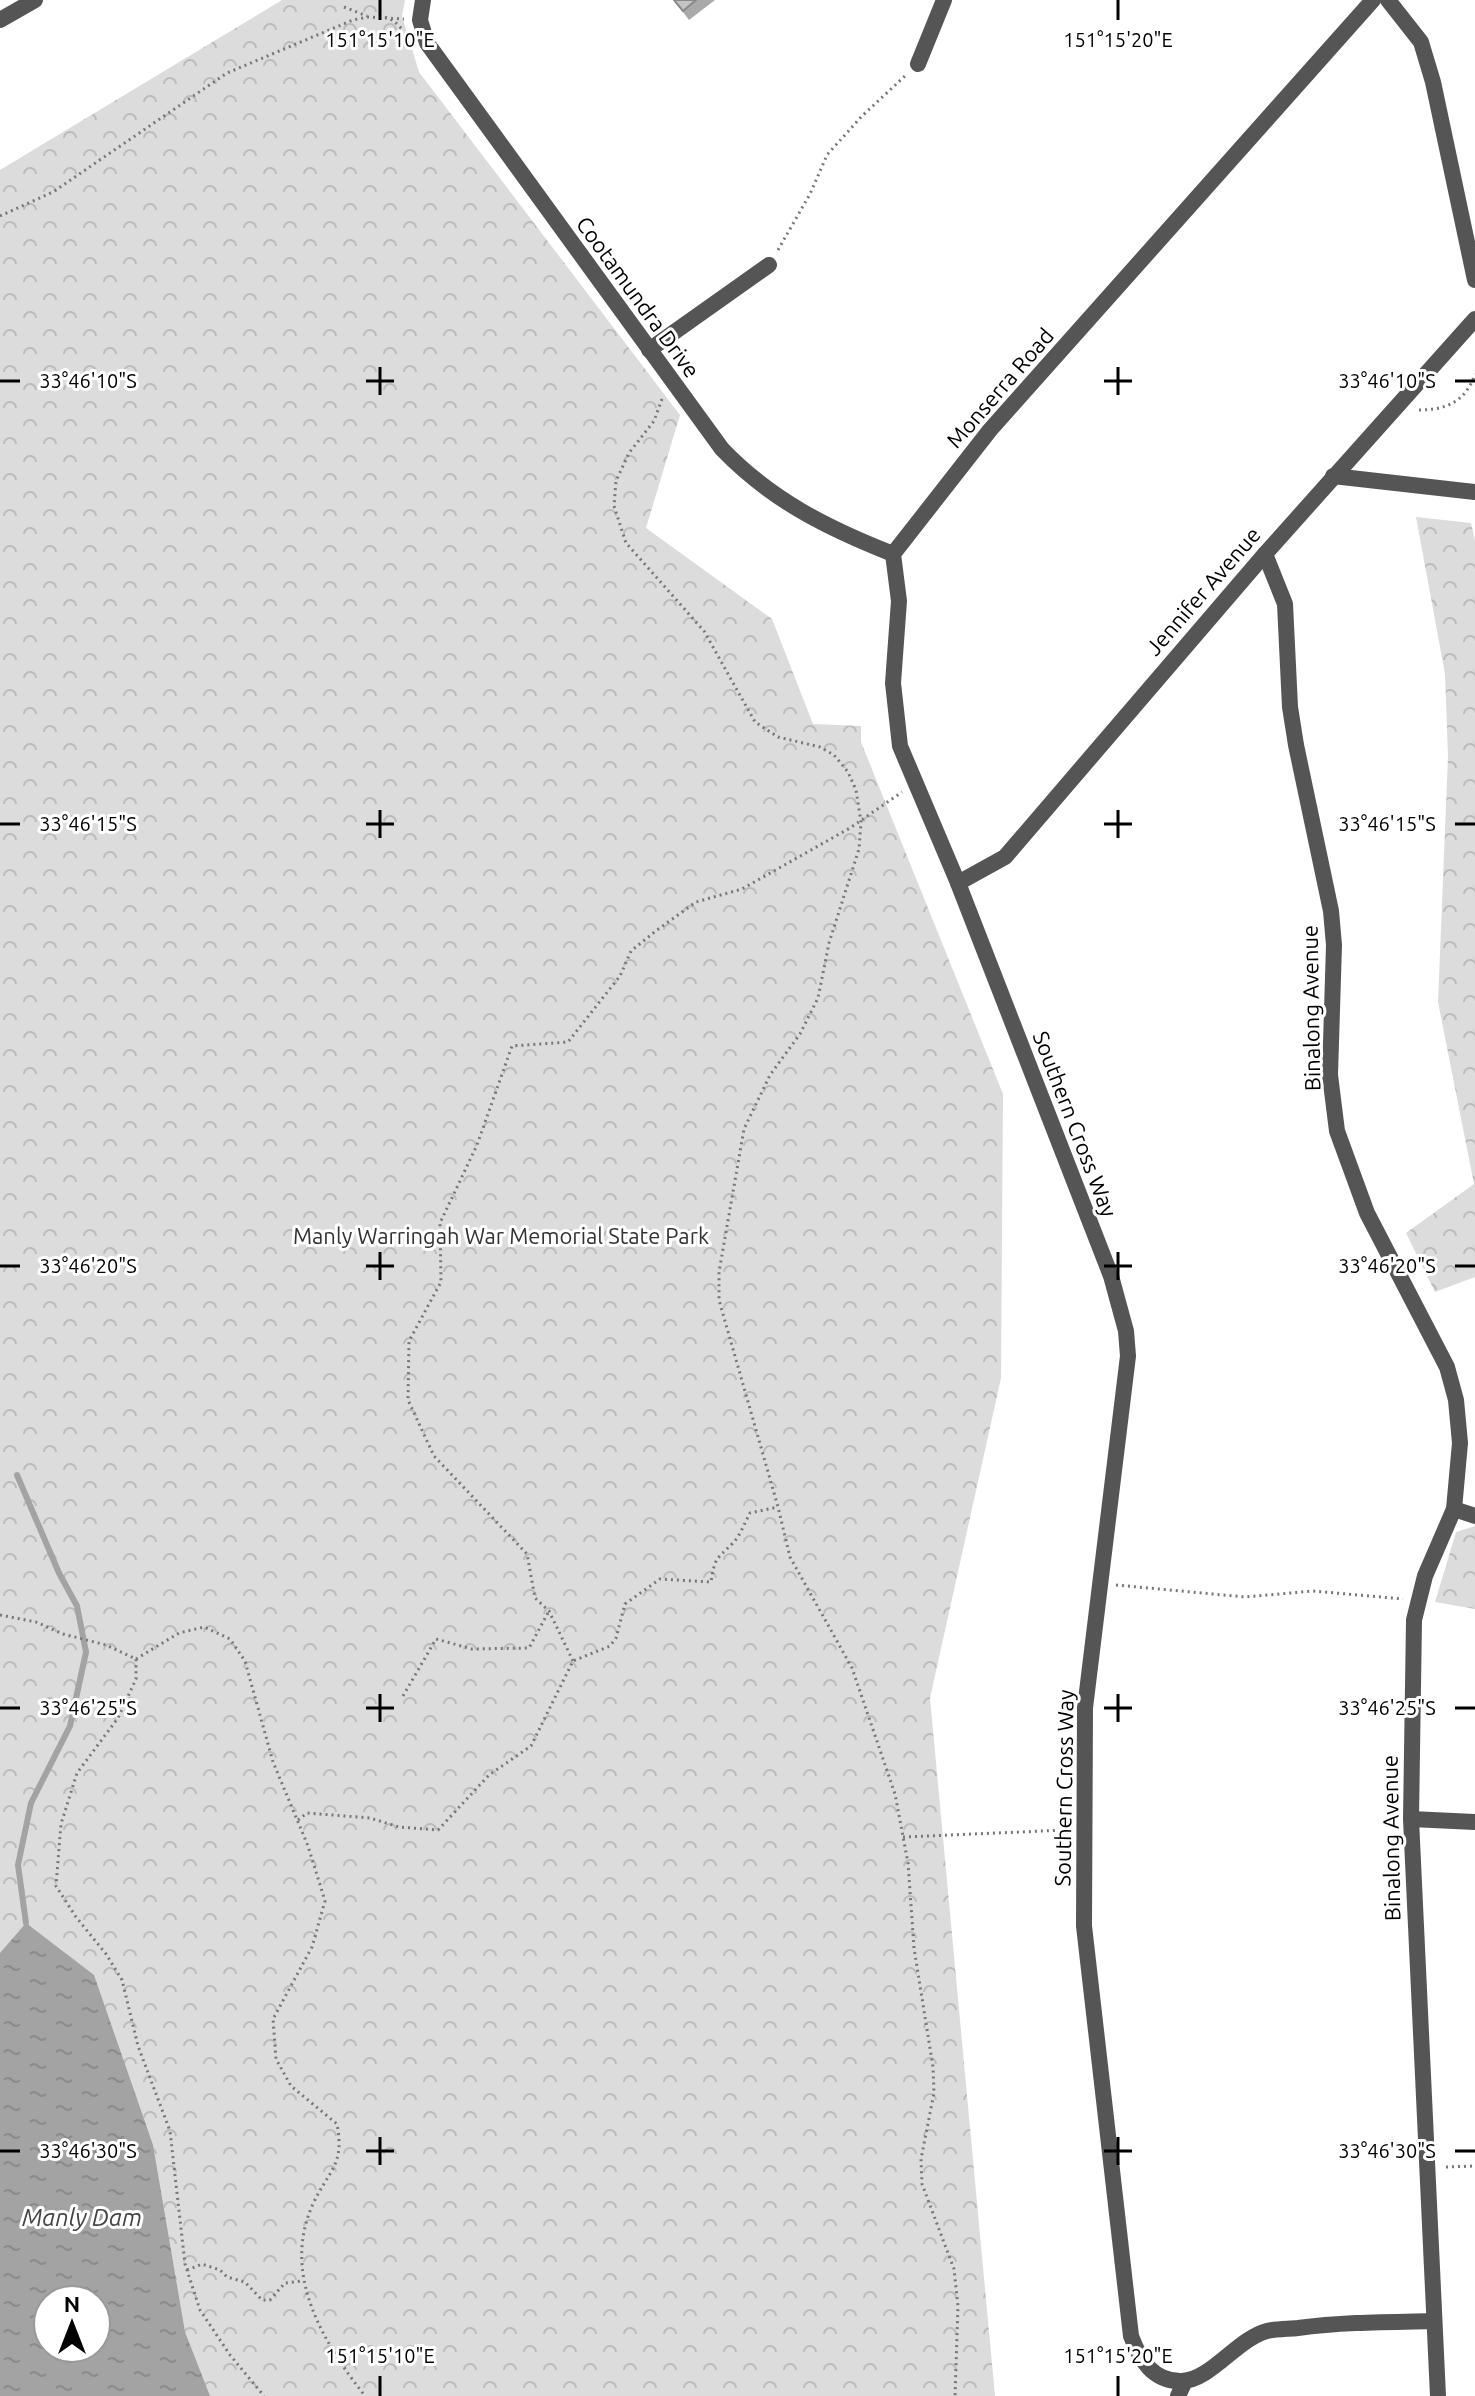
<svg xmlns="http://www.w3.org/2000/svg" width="1475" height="2396" font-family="Ubuntu,sans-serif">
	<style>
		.park { fill: url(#park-crowns); fill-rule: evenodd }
		.water { fill: url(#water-ripples); fill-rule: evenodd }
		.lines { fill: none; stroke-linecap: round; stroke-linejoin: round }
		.stream { stroke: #a3a3a3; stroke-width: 6 }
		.path { stroke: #777; stroke-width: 3; stroke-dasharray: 2 4; stroke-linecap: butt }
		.minor { stroke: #555; stroke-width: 16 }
		.wall { fill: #a9a9a9 }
		.building { fill: #c4c4c4; stroke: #898989; stroke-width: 2 }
		.ticks { fill: none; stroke: #000; stroke-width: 3 }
		.labels { text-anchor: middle; stroke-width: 6; stroke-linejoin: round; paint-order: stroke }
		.street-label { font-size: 22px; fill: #000; stroke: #fff }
		.park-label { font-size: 22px; fill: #333; stroke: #fff }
		.water-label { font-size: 24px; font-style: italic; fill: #444; stroke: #fff }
		.ticks-label { font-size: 20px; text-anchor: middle; fill: #000; stroke: #fff; stroke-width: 6; stroke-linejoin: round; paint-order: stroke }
	</style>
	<defs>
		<pattern id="park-crowns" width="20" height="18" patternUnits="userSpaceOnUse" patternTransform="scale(2)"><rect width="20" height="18" fill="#dcdcdc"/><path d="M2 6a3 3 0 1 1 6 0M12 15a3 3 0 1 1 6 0" fill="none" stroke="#bbb"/></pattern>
		<pattern id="water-ripples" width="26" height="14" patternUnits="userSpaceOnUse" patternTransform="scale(2)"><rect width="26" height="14" fill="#a3a3a3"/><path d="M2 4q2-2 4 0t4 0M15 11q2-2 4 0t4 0" fill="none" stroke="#8b8b8b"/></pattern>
	</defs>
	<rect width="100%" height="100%" fill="#fff"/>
	<g class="park">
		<path d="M282,0H405L402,16L419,72L680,415L646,528L772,619L813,724L861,726V742L1003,1094L1001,1378L930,1698L995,2396H0V170ZM48,2300H96V2348H48Z"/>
		<polygon points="1416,517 1471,523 1475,541 1475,1277 1435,1292 1406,1233 1474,1184 1438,1002 1448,757 1445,674"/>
		<polygon points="1475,1526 1475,1609 1435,1602 1456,1532"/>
	</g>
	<path class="water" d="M26,1923L94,1975L153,2145L185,2332L210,2396H0V1953ZM48,2300H96V2348H48Z"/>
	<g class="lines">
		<polyline class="stream" points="17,1475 59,1573 77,1606 86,1652 70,1726 31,1803 18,1865 26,1923"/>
		<g class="path">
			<polyline points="344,7 367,16"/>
			<polyline points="385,17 394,21 404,31"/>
			<polyline points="0,216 53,192 227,73 353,20 368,17 404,19"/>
			<polyline points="778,250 810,194 827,155 861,117 906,75"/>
			<polyline points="662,399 654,421 629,453 616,481 614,506 626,543 704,631 755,722 778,737 820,747 834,755 848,772 856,790 861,822 859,849 829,943 818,998 800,1034 770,1075 744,1129 719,1272 719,1300 778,1507 790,1557 852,1668 895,1794 908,1863 914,1948 933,2067 934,2093 921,2159 922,2184 954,2269 958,2306 955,2396"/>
			<path d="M1419,410C1447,410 1466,401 1475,374"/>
			<polyline points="1116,1585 1245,1597 1313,1591 1403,1599"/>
			<polyline points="0,1615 36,1622 63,1634 106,1645 136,1659 136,1679 118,1718 77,1773 61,1824 56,1886 76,1917 106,1954 122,1980 138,2046 170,2131 185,2264 200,2310 230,2355 264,2396"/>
			<path d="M136,1659L179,1633L204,1627L230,1639L245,1661L273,1762L308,1846L325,1901L312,1947L273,2019L276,2059L291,2086L337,2124C345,2166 328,2171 313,2204C281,2274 323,2342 365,2396"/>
			<polyline points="573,1661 549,1611 535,1598 527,1554 434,1456 408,1400 409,1341 441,1282 440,1223 477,1145 512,1046 568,1042 620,976 631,951 657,930 696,902 742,889 850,828 902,792"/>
			<polyline points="403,1696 436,1639 472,1649 529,1648 549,1611"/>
			<path d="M298,1820L307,1813L370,1818L399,1827L438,1830L489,1775L531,1746L573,1661L610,1646L616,1638L625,1604L660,1579L711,1582C715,1557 716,1560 733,1543C740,1536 745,1522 750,1513L778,1507"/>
			<polyline points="903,1837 1067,1830"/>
			<polyline points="1446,2167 1475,2166"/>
			<polyline points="187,2270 202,2264 220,2270 227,2277 245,2282 262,2300 270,2300 285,2283 302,2281"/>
		</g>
		<g class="minor">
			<path d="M423,0L420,20L427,43L722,449C771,500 827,528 893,554"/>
			<path d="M1373,0L990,430L893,554L899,601L893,683L900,746L958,883L1111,1276L1126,1331L1128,1356L1085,1708L1084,1926L1131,2336C1140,2360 1153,2382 1182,2381C1211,2380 1237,2339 1267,2331C1276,2329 1288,2329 1298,2328C1343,2322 1388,2322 1434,2321"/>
			<polyline points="1388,0 1421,42 1433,82 1475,280"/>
			<polyline points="0,20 35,0"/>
			<polyline points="918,64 944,0"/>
			<polyline points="649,350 769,265"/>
			<polyline points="1333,476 1475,492"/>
			<polyline points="1265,554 1285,604 1290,707 1296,745 1331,911 1334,945 1330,1075 1337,1131 1367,1213 1447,1367 1456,1400 1460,1443 1454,1509 1425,1576 1414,1620 1411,1819 1438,2396"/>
			<polyline points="958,883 1005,857 1265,554 1475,319"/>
			<polyline points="1454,1509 1475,1516"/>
			<polyline points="1411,1819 1475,1822"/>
			<polyline points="1178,2396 1185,2381"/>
		</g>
	</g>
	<polygon class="wall" points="674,0 715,0 689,20"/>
	<polygon class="building" points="674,0 696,0 683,11"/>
	<path class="ticks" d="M380,0V20M1118,0V20M380,367V395M1118,367V395M0,381H20M366,381H394M1104,381H1132M1455,381H1475M380,810V838M1118,810V838M0,824H20M366,824H394M1104,824H1132M1455,824H1475M380,1252V1280M1118,1252V1280M0,1266H20M366,1266H394M1104,1266H1132M1455,1266H1475M380,1694V1722M1118,1694V1722M0,1708H20M366,1708H394M1104,1708H1132M1455,1708H1475M380,2137V2165M1118,2137V2165M0,2151H20M366,2151H394M1104,2151H1132M1455,2151H1475M380,2376V2396M1118,2376V2396"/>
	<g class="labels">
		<g class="street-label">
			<text transform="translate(638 297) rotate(54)" y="8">Cootamundra Drive</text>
			<text transform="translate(1000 388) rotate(-49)" y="8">Monserra Road</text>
			<text transform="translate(1203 591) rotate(-49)" y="8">Jennifer Avenue</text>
			<text transform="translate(1311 1008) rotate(-91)" y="8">Binalong Avenue</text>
			<text transform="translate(1075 1124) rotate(69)" y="8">Southern Cross Way</text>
			<text transform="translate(1064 1788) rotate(-89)" y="8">Southern Cross Way</text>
			<text transform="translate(1391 1838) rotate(-91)" y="8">Binalong Avenue</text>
		</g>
		<g class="park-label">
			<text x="501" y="1244">Manly Warringah War Memorial State Park</text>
		</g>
		<g class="water-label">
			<text x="82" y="2226">Manly Dam</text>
		</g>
	</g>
	<g class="ticks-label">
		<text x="380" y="47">151°15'10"E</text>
		<text x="1118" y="47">151°15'20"E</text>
		<text x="88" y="388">33°46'10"S</text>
		<text x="1387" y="388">33°46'10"S</text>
		<text x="88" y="831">33°46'15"S</text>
		<text x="1387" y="831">33°46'15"S</text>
		<text x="88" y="1273">33°46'20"S</text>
		<text x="1387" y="1273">33°46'20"S</text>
		<text x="88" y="1715">33°46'25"S</text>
		<text x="1387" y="1715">33°46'25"S</text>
		<text x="88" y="2158">33°46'30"S</text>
		<text x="1387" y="2158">33°46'30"S</text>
		<text x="380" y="2363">151°15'10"E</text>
		<text x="1118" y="2363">151°15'20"E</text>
	</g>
	<g transform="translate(72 2324)"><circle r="38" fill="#ffffff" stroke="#999999" stroke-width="2"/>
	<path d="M0-6L14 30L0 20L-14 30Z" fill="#000000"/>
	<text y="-12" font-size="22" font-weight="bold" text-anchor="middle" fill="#000000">N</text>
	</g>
</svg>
